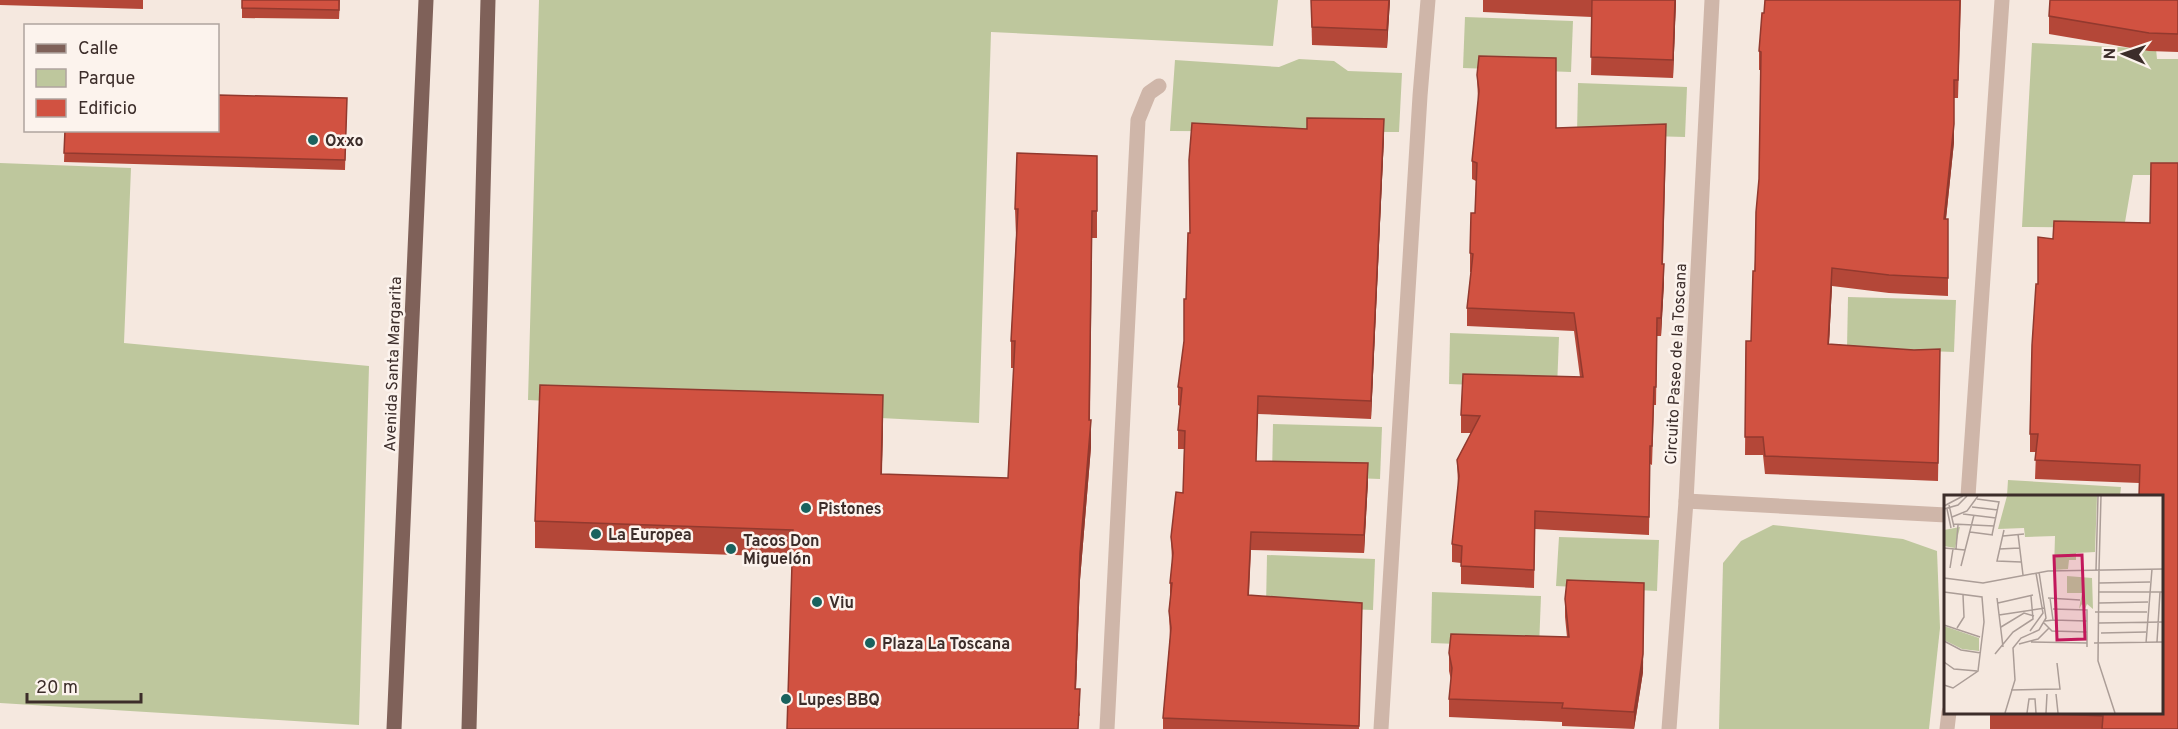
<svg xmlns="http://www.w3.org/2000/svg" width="2178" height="729" font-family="Overpass,sans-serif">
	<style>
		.green { fill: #bec79d }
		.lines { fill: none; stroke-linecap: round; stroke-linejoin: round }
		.minor { stroke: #cfb6a9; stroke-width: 15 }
		.major { stroke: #7f6159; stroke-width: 15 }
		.wall { fill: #b44738 }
		.shaded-wall { fill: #92392e }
		.building { fill: #d15241; stroke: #92392e; stroke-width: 1.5 }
		.poi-dot { fill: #1a625e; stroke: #fcf3ed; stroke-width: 2 }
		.labels { text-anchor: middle; stroke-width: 5; stroke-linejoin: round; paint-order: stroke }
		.poi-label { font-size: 16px; font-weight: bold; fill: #3c2d2a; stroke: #fcf3ed; text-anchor: start }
		.street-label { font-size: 16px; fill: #3c2d2a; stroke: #fcf3ed }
		.inset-road { fill: none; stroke: #ab9d97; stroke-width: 1.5 }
		.view { fill: #c2185b; fill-opacity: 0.15; stroke: #c2185b; stroke-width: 3 }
		.inset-edge { fill: none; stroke: #3c2d2a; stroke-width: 3 }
	</style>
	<rect width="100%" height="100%" fill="#f5e8df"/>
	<g class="green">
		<polygon points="539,0 1278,0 1273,46 991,32 979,423 528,400"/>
		<polygon points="1465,17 1573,21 1571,72 1463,68"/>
		<polygon points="2032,43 2156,49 2157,59 2178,59 2178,175 2133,175 2124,228 2022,227"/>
		<polygon points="1299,59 1334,61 1348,71 1402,73 1399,132 1170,131 1175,60 1279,67"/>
		<polygon points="1578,83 1687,87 1685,137 1577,134"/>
		<polygon points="0,163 131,168 124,343 369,366 359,725 0,703"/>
		<polygon points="1848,297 1956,300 1954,352 1847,348"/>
		<polygon points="1450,333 1559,337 1557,388 1449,384"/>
		<polygon points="1273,424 1382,427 1380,479 1272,475"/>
		<polygon points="2008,480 2121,487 2120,496 2007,496"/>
		<polygon points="1773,525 1903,539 1937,551 1940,628 1929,729 1719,729 1723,563 1741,541"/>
		<polygon points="1559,537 1659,540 1657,591 1556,586"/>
		<polygon points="1267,555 1375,559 1373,610 1266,606"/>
		<polygon points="1432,592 1541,596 1539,647 1431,643"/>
	</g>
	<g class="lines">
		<g class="minor">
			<polyline points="1968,496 2002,0"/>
			<polyline points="1686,501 1946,515"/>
			<polyline points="1107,729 1138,120 1149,93 1159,86"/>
			<polyline points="1381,729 1420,96 1428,0"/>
			<polyline points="1669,729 1686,501 1712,0"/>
			<polyline points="1947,729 1949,712"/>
		</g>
		<g class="major">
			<polyline points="394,729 426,0"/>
			<polyline points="469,729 488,0"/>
		</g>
	</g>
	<g class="wall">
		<polygon points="0,0 143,0 143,9 0,5"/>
		<polygon points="242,0 340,0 339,19 242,18"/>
		<polygon points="1311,0 1390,0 1387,48 1312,45"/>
		<polygon points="1483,0 1676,0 1673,78 1591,75 1592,17 1483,12"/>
		<polygon points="1961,0 1958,98 1954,98 1954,142 1946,219 1948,219 1948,296 1889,293 1832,286 1829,344 1914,350 1940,349 1938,481 1765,474 1763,455 1745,455 1746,341 1751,341 1759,179 1761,70 1759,70 1759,51 1764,13"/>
		<polygon points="2178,0 2178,52 2149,51 2049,34 2049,16"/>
		<polygon points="1477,75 1556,128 1666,143 1663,264 1664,282 1661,336 1657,336 1656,405 1654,405 1652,465 1650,464 1649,535 1535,529 1534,588 1461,584 1461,563 1452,562 1452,544 1458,486 1457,460 1471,433 1461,433 1461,415 1580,377 1574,331 1467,326 1467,308 1471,272 1470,272 1470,253 1475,213 1476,181 1472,179 1472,161 1478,101"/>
		<polygon points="347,98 345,170 64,162 65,130"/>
		<polygon points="1384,137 1371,419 1258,414 1256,461 1368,481 1364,553 1251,550 1249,595 1362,621 1359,729 1163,729 1163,718 1170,638 1169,611 1170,601 1170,583 1172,563 1171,537 1183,493 1184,449 1178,449 1178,430 1180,406 1178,405 1178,387 1184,341 1190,233"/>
		<polygon points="1097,156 1097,238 1092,238 1090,420 1091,447 1080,580 1076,689 1080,716 792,557 535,548 535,521 883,422 882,474 1008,478 1014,368 1011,368 1011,341 1016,236 1015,209"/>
		<polygon points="2150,223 2178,729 1990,729 1990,712 2162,712 2139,483 2035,479 2036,452 2030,452 2030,434 2038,284 2053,239"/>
		<polygon points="1565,599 1643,672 1634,729 1562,726 1562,722 1449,717 1449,699 1451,680 1449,671 1449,653 1567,637 1565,617"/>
	</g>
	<g class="shaded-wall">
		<polygon points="1389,0 1390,0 1387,48 1387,30"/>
		<polygon points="1675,0 1676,0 1673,78 1673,60"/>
		<polygon points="1384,119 1384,137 1371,419 1371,401"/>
		<polygon points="1954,124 1954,142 1944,237 1944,219"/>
		<polygon points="1664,264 1664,282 1661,336 1661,318"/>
		<polygon points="1832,268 1832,286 1828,362 1828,344"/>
		<polygon points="883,395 883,422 881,501 881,474"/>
		<polygon points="1091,420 1091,447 1080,580 1075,716 1075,689 1080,553"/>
		<polygon points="1368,463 1368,481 1364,553 1364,535"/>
		<polygon points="1644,583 1643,672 1634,729 1634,712"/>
	</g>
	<g class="building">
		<polygon points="242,0 339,0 339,10 242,8"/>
		<polygon points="1311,0 1389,0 1387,30 1312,27"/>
		<polygon points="1592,0 1675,0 1673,60 1591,57"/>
		<polygon points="1765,0 1960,0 1958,80 1954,80 1954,124 1944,219 1948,219 1948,278 1889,275 1832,268 1828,344 1914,350 1940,349 1938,463 1765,456 1763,437 1745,437 1746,341 1751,341 1753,271 1755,271 1756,212 1759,179 1761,52 1759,51 1762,13 1764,13"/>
		<polygon points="2050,0 2178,0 2178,34 2149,33 2049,16"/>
		<polygon points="1479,56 1556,58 1556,128 1666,124 1662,264 1664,264 1661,318 1657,318 1656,387 1654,387 1652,446 1650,446 1649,517 1535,511 1534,570 1461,566 1462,546 1452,544 1459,476 1457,460 1480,416 1461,415 1463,374 1583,377 1574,313 1467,308 1473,254 1470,253 1471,213 1475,213 1477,163 1472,161 1479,91 1477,75"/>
		<polygon points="218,95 347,98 345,160 64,153 65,130 218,130"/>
		<polygon points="1307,118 1384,119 1371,401 1258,396 1256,461 1368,463 1364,535 1251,532 1248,595 1362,603 1359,726 1163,718 1171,628 1169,611 1172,583 1170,583 1173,553 1171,537 1176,492 1183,493 1185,431 1178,430 1182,388 1178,387 1184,341 1184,299 1186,299 1188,233 1190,233 1189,160 1192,123 1307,129"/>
		<polygon points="1017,153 1097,156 1097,211 1092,211 1089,420 1091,420 1080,553 1075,689 1080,689 1078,729 787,729 793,530 535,521 540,385 883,395 881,474 1008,478 1015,341 1011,341 1018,209 1015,209"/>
		<polygon points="2151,163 2178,163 2178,729 2102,729 2103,716 2012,712 2162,712 2162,496 2139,496 2140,465 2035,460 2038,434 2030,434 2032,345 2036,284 2038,284 2038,237 2053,239 2054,221 2150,223"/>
		<polygon points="1567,580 1644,583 1643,654 1634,712 1562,708 1563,703 1449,699 1452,668 1449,653 1451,634 1569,637 1565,599"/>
	</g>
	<g class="poi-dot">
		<circle cx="313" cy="140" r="6"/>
		<circle cx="806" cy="508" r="6"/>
		<circle cx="596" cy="534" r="6"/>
		<circle cx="731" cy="549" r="6"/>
		<circle cx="817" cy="602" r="6"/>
		<circle cx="870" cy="643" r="6"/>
		<circle cx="786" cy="699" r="6"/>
	</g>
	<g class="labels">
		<g class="poi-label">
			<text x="325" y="146">Oxxo</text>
			<text x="818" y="514">Pistones</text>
			<text x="608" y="540">La Europea</text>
			<text x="743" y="546">Tacos Don<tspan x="743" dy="18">Miguelón</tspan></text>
			<text x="829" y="608">Viu</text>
			<text x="882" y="649">Plaza La Toscana</text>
			<text x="798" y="705">Lupes BBQ</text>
		</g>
		<g class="street-label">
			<text transform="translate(392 364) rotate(-88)" y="6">Avenida Santa Margarita</text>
			<text transform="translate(1675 364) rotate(-87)" y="6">Circuito Paseo de la Toscana</text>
		</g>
	</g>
	<g transform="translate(1944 495)">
		<rect width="219" height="219" fill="#f5e8df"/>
		<path d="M63,1H153L151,57L132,58V65H125L124,74L110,75L111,41L81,42L80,33L54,34ZM16,32L11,53L0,51V35ZM123,81L148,83L149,114L143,109L141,114L138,109L135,114L138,98H123ZM0,131L35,143V156L18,154L0,145Z" fill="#bec79d"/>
		<path class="inset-road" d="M33,4L55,7L48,40M5,10L10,32M0,11L19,1M28,12L54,15M0,14L14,10L23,1M3,14L7,33M19,19L52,23M8,22L23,16L34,1M9,29L50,31M60,35L53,66L77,67M26,37L49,40M74,39L79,80M59,41L80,39M0,53L21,55M12,54L14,30M55,54L76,53M17,71L30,20M6,73L9,54M152,75L154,1M155,75L157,1M155,76L154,166L171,218M0,83L39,88L104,76L219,74M155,88L206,87M0,97L38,102L40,127L34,176L9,193L0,190M155,97H219M53,103L59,152M104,103L136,105M54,108L89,100M155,108L204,107M109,114L143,115V152M151,117H203M55,120L101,113M109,125L143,126M101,126L109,125L106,103M100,128L108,136L143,137M155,128L219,127M0,130L36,142M57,132L80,118L90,121M13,133L20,122L19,100M86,136L99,118L92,78M157,138L202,137M0,146L17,155L37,158M87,147L143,148M213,147L216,97M150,148L219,147M202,148L208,74M75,149L94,144L105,133M51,159L69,137L89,124L87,101M0,167L10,174L33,176M67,195L116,194L113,168M112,199L114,218M61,218L71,185L69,153L77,143L95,135L102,123L95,77M83,218L85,204H91L92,218M102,218L103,199"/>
		<path class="view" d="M138,60L141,144L113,145L110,61Z"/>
		<rect width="219" height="219" class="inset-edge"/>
	</g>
	<rect x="24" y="24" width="195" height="108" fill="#fcf3ed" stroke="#afa49f" stroke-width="1.5"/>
	<rect x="36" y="44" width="30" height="9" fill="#7f6159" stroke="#afa49f" stroke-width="1.5"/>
	<text x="78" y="54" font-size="18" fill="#3c2d2a">Calle</text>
	<rect x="36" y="69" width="30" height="18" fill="#bec79d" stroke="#afa49f" stroke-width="1.5"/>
	<text x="78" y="84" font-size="18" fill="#3c2d2a">Parque</text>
	<rect x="36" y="99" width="30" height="18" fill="#d15241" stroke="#afa49f" stroke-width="1.5"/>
	<text x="78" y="114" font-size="18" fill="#3c2d2a">Edificio</text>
	<g transform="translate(2124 54) rotate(272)" stroke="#fcf3ed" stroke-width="4.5" paint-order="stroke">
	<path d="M0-4.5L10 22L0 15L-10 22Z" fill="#3c2d2a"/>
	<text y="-9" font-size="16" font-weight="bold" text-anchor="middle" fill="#3c2d2a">N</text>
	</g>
	<path d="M27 693v9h114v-9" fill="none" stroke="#3c2d2a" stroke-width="3"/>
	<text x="36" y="693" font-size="18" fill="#3c2d2a" stroke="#fcf3ed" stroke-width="4.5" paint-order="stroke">20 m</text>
</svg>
